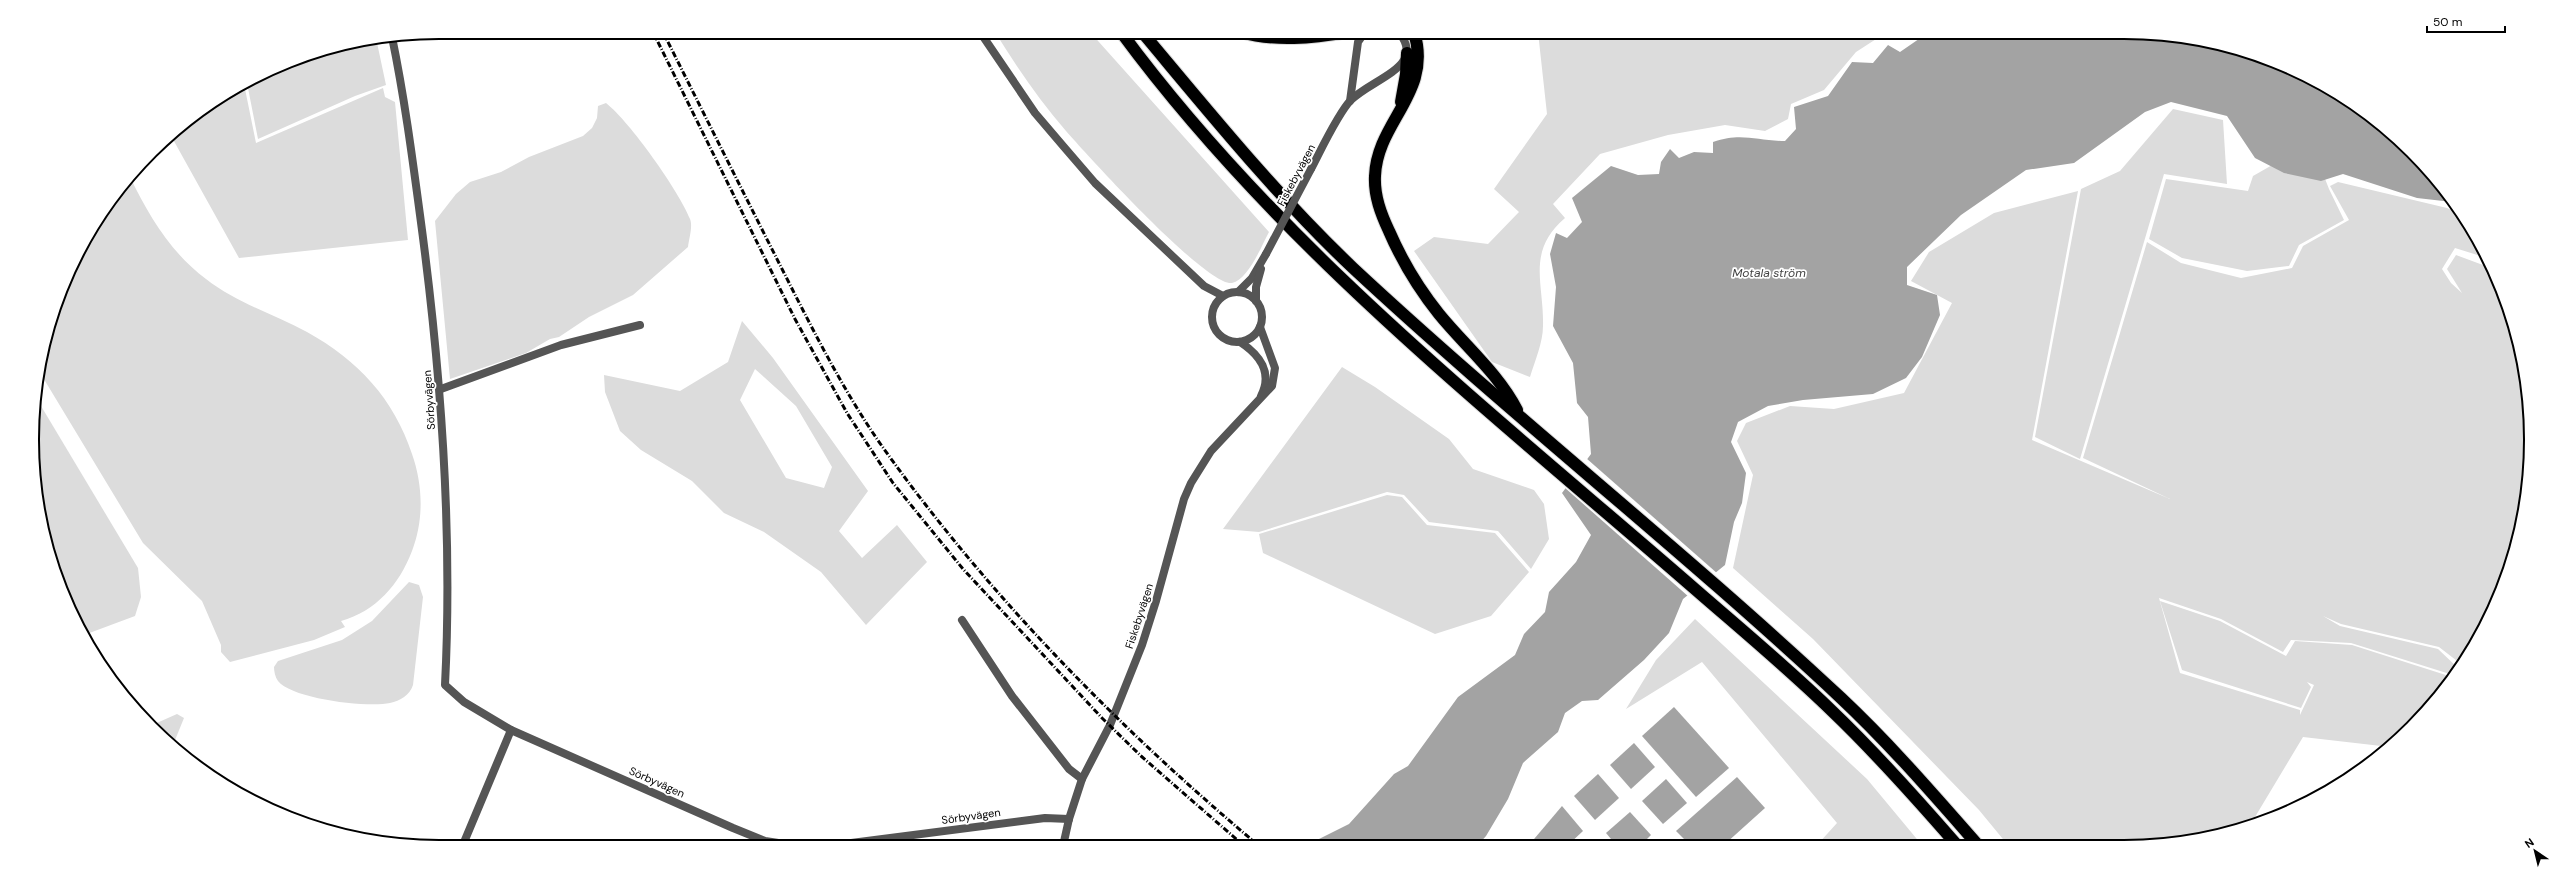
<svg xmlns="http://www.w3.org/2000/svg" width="2563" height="879" font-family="'DM Sans',sans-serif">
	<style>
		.green { fill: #dcdcdc; fill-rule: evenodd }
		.water { fill: #a3a3a3 }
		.pier { fill: #fff }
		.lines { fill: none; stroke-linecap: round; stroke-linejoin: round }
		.motorway-casing { stroke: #dbdbdb; stroke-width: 14 }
		.minor { stroke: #555; stroke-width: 8 }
		.tertiary { stroke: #555; stroke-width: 8 }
		.motorway { stroke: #000; stroke-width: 12 }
		.rail { stroke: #000; stroke-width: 3; stroke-dasharray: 6 2 1 2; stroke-linecap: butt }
		.tertiary-bridge { stroke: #555; stroke-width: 8 }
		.labels { text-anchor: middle; stroke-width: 3.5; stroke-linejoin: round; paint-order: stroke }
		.street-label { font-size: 11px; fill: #000; stroke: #fff }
		.water-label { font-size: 12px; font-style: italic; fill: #444; stroke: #fff }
		.rim { fill: none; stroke: #000; stroke-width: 2 }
	</style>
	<rect width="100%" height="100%" fill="#fff"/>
	<g class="green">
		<path d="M995,32H1090L1269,232C1262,245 1248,280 1232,283C1207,287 1087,155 1066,131C1040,101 1016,66 995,32Z"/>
		<path d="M1538,32H1887L1856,52L1824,90L1791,104L1788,119L1765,131L1725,125L1668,135L1600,154L1553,204L1565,218C1526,252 1544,282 1543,326C1543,342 1535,361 1530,377L1492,362L1414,251L1434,237L1488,244L1519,212L1494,189L1547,114Z"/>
		<path d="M376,38L386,85L355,96L258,139L247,83C286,62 331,43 376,38Z"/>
		<polygon points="244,84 256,143 383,88 385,97 395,102 408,240 239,258 170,134 213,101"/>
		<path d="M606,103C630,122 679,191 690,219C693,226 689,239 688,247L633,295L589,317L559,337L550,339L526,353L450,379L435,221L456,194L470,182L501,172L529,157L583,136L592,128L597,118L598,106Z"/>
		<polygon points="2173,109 2223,120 2227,184 2164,174 2080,459 2035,437 2081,189 2120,171"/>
		<polygon points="2311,143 2329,189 2344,220 2299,245 2289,266 2247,271 2182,258 2149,239 2166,179 2248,191 2253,176"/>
		<path d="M130,177C149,216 171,253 206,279C237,303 273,314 307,332C358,360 394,399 412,454C423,485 424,520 412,551C399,585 376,611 341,621L345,627L314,640L230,662L221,652V645L202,601L143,543L39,371C52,302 81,229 130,177Z"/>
		<polygon points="2338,182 2447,208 2461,214 2476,236 2487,258 2455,248 2442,269 2451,283 2462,293 2447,269 2456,255 2491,268 2509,308 2527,386 2530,466 2517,545 2476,643 2461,664 2439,647 2341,624 2323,616 2340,626 2438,649 2458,668 2453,675 2351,643 2291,640 2283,652 2221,619 2159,598 2180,673 2300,710 2300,715 2314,685 2307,682 2311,687 2301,708 2182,670 2160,601 2220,621 2286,656 2295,641 2352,645 2452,677 2430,708 2390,747 2303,737 2249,827 2177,843 2007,844 1979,810 1813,639 1733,568 1753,475 1737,441 1746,423 1790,406 1834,409 1904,393 1952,303 1911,281 1929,252 1994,213 2078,191 2032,440 2170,499 2083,458 2147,242 2181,263 2241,278 2292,268 2303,246 2349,220 2330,186"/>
		<path d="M742,321L773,358L868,491L839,531L862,558L897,525L927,562L866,625L821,572L764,532L724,513L692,481L641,450L620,431L605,392L604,375L680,391L728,362ZM755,369L796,406L832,467L824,488L786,478L740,400Z"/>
		<polygon points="1342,367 1375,387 1449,439 1473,469 1534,490 1544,504 1549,539 1531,569 1498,531 1429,522 1404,495 1387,492 1259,532 1223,529"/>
		<polygon points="35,396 138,568 141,597 135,616 84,635 63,596 46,545 33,466"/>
		<polygon points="1387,495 1402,497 1427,525 1495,533 1529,572 1491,616 1435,634 1263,553 1259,534"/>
		<path d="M409,582L419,585L423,597L413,685C410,695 400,701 390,703C368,708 292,699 278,681C275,677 274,671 274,667L278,661L342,640L372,621Z"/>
		<polygon points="1695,619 1867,779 1921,844 1818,844 1837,823 1702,662 1626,709 1656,660"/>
		<polygon points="177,714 184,718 173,745 150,726"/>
	</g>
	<g class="water">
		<path d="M1929,32C2011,32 2094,28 2176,39C2193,41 2213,41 2230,46C2319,72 2398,127 2452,202L2417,198L2343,174L2321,181L2284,173L2255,158L2227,116L2171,102L2145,112L2074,163L2026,170L1961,215L1907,267V285L1937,295L1940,315L1922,357L1906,378L1873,394L1803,400L1768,406L1738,422L1731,442L1746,473L1742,503L1734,522L1725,565L1683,599L1669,633L1644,660L1598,700L1582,701L1565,713L1558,732L1523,763L1508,799L1486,836L1478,845H1307L1349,824L1394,774L1408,766L1458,697L1515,655L1524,634L1545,612L1549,592L1576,562L1591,535L1562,493L1591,454L1588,417L1577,403L1573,363L1553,326L1556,287L1550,254L1556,233L1567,238L1582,222L1572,198L1611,166L1638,175L1659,174L1661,162L1670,149L1679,158L1694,152L1713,153V142C1742,132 1756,141 1785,141L1796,129L1794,107L1828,96L1852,62L1873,63L1888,45L1900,52Z"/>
		<polygon points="1674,707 1729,768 1696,797 1642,736"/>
		<polygon points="1634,743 1655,767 1631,789 1610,765"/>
		<polygon points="1598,774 1619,798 1595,820 1574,796"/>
		<polygon points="1737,777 1765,808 1725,844 1689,844 1676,831"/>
		<polygon points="1666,779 1687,803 1663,824 1642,801"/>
		<polygon points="1562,806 1583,831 1568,845 1529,845"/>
		<polygon points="1630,812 1651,835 1641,845 1616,845 1606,833"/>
	</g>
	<polygon class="pier" points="1586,458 1718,574 1689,597 1564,487"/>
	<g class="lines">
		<defs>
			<g id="motorway">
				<path d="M1121,32C1280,248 1495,415 1696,590C1742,630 1789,669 1832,711C1876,753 1916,798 1956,844"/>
				<path d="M1142,32C1210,113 1276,195 1353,268C1512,416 1683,550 1841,698C1890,744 1933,794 1977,844"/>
				<path d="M1241,32C1275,42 1313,38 1347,32"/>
				<path d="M1414,32C1433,93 1377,121 1375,176C1374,196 1381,214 1389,231C1402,261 1419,289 1439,314C1465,346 1498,373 1517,410"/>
				<polyline points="1401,102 1406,74 1407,53"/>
			</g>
		</defs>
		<use href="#motorway" class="motorway-casing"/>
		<g class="minor">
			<path d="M392,37C404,95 412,155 420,215C441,370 453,528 445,685L464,702L511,730"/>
			<path d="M1240,342C1260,355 1273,373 1261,396"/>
			<polyline points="441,389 561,345 640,325"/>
			<polyline points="962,620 1012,696 1069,769 1082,779"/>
			<polyline points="828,846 1045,818 1069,819"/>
			<polyline points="1063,846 1069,819 1082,779 1110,725 1142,645 1156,601 1184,499 1191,483 1211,451 1272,386 1275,368 1260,327"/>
			<polyline points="462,847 511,730 733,828 765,841 798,846"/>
		</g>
		<g class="tertiary">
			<polyline points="980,32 1035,113 1064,147 1095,183 1204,286 1223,296"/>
			<polyline points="1350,101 1358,42 1365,32"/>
			<path d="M1311,169C1320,152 1338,113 1351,100C1365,86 1395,75 1404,60C1410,50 1405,39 1398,32"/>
			<polyline points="1238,292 1252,278 1266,254"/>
			<circle cx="1237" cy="317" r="25"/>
			<polyline points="1256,301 1256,287 1261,269"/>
		</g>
		<use href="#motorway" class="motorway"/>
		<g class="rail">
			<polyline points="653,32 795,319 847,413 893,483 963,569 1102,718 1141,756 1243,845"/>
			<path d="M663,32C702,110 741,188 780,265C813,330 846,397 889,456C994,601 1121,730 1258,845"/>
		</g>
		<polyline class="tertiary-bridge" points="1266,254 1311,169"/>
	</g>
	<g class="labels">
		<g class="street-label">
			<text transform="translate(1296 175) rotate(-62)" y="4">Fiskebyvägen</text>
			<text transform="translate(429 400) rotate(-94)" y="4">Sörbyvägen</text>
			<text transform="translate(1139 616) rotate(-72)" y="4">Fiskebyvägen</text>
			<text transform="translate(657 782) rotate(24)" y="4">Sörbyvägen</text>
			<text transform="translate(971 816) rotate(-8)" y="4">Sörbyvägen</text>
		</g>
		<g class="water-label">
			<text x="1769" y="277">Motala ström</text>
		</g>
	</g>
	<path d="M0 0H2563V879H0ZM439 39H2124A400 400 0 0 1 2524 439V440A400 400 0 0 1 2124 840H439A400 400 0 0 1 39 440V439A400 400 0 0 1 439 39Z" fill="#fff" fill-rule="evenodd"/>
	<path class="rim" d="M439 39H2124A400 400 0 0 1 2524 439V440A400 400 0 0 1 2124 840H439A400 400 0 0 1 39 440V439A400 400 0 0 1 439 39Z"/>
	<g transform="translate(2535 851) rotate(325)" stroke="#ffffff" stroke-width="3" paint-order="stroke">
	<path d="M0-3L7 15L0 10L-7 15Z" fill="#000000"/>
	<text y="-6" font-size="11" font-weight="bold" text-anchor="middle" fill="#000000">N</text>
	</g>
	<path d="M2427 26v6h78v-6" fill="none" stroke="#000000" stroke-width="2"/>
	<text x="2433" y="26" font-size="12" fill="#000000" stroke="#ffffff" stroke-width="3" paint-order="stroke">50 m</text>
</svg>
